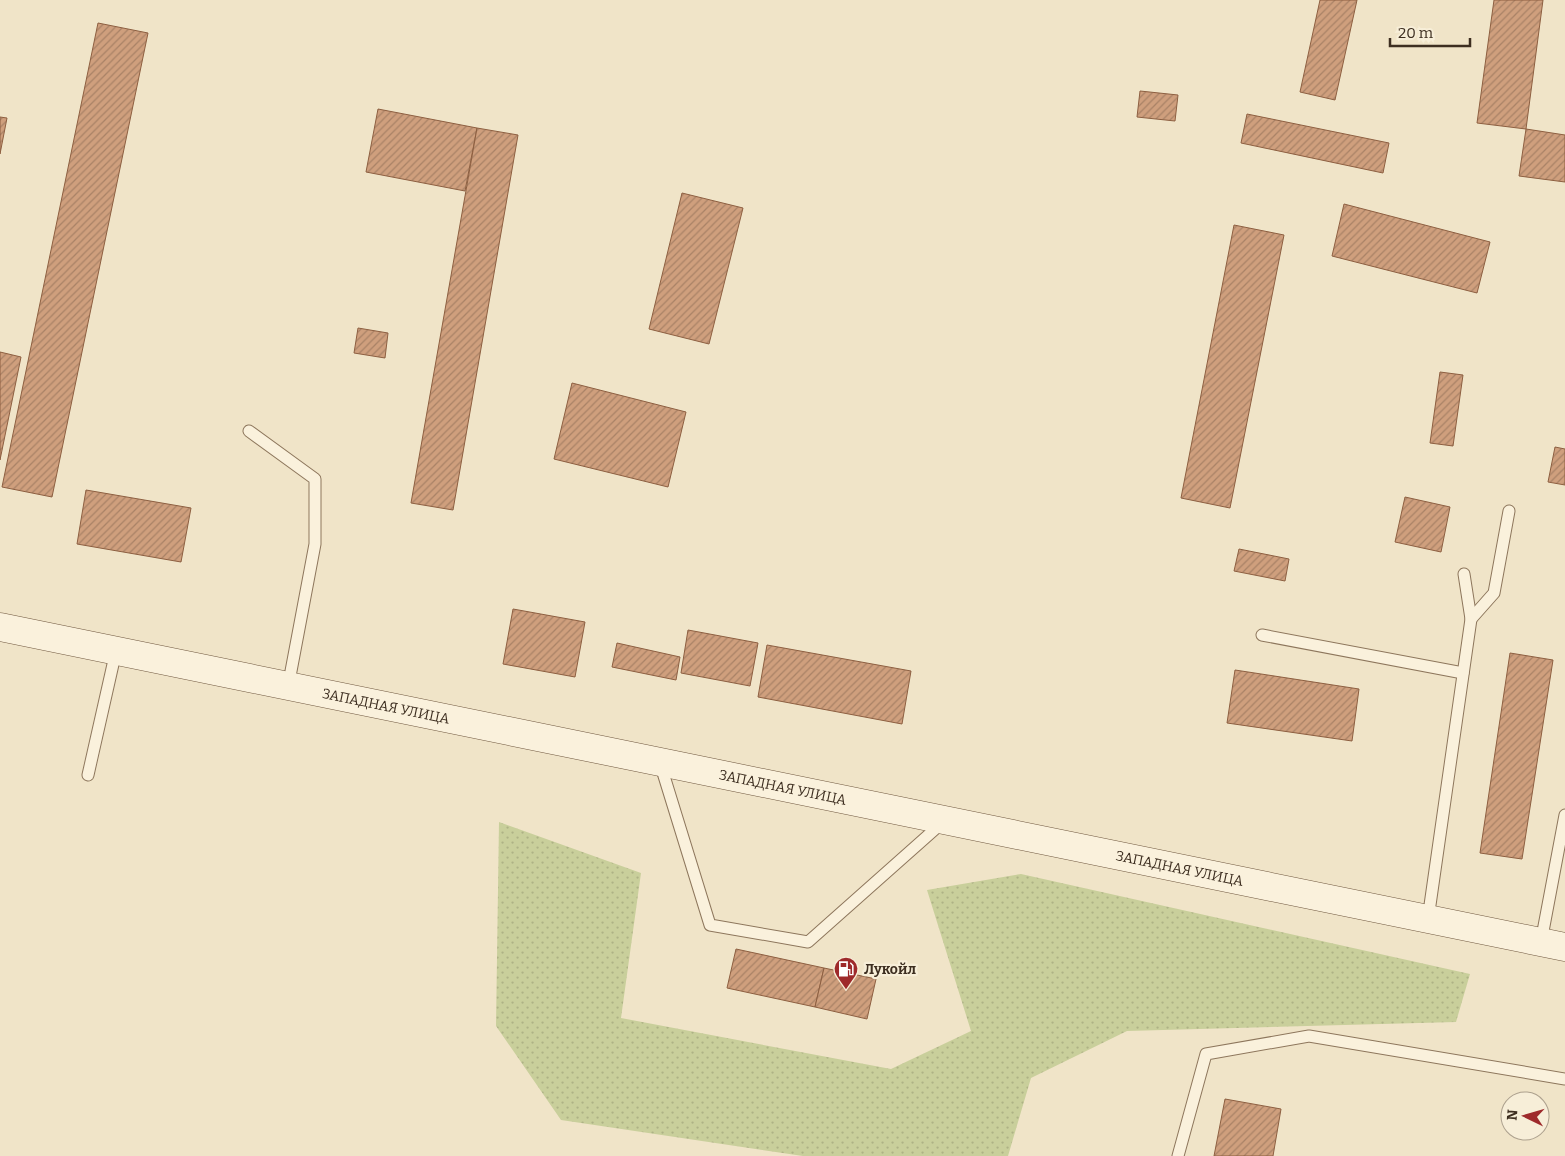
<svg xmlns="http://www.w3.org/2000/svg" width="1565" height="1156" font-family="Bitter,serif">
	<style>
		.grass { fill: url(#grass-dots) }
		.building { fill: url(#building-hatch); stroke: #8d5f41 }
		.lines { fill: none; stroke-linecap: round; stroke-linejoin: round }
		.service-casing { stroke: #8d765c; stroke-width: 13 }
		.secondary-casing { stroke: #6f573f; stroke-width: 29 }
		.service { stroke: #faf1dc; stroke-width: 11 }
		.secondary { stroke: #faf1dc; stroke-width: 28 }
		.labels { text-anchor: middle; stroke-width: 4.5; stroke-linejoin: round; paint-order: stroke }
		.street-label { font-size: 14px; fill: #3d2e20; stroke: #f7eed8 }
		.poi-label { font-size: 14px; font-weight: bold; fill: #3d2e20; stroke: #f7eed8; text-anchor: start }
	</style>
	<defs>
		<pattern id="grass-dots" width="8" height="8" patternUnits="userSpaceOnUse" patternTransform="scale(1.25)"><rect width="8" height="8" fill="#c9cf9b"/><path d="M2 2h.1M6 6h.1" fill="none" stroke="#aeb285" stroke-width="1.8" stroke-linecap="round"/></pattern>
		<pattern id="building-hatch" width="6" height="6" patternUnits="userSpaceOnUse" patternTransform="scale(1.25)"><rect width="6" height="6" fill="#cf9f7d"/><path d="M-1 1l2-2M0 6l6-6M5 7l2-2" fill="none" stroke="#a98266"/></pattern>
	</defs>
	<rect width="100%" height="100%" fill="#f0e4c8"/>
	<polygon class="grass" points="499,822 641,873 621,1018 891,1069 971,1031 927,890 1021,874 1470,974 1456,1022 1127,1031 1031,1078 1008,1156 803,1156 561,1120 496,1026"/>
	<g class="building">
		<polygon points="1320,0 1357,0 1335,100 1300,92"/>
		<polygon points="1494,0 1543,0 1526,129 1477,123"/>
		<polygon points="98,23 148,33 52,497 2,487"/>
		<polygon points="1140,91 1178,95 1175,121 1137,117"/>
		<polygon points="378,109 477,128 465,191 366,172"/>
		<polygon points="1247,114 1389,143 1383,173 1241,143"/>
		<polygon points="0,117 7,118 0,154"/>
		<polygon points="477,128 518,135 453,510 411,503"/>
		<polygon points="1526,129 1565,135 1565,182 1519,176"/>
		<polygon points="682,193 743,208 709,344 649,329"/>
		<polygon points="1344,204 1490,242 1477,293 1332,256"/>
		<polygon points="1234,225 1284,235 1230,508 1181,498"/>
		<polygon points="358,328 388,333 385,358 354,353"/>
		<polygon points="0,352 21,357 0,460"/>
		<polygon points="1440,372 1463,375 1453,446 1430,443"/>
		<polygon points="572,383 686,412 668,487 554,459"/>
		<polygon points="1555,447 1565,449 1565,485 1548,482"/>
		<polygon points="86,490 191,508 181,562 77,544"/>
		<polygon points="1405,497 1450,507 1441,552 1395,542"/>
		<polygon points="1239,549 1289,559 1285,581 1234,571"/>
		<polygon points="513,609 585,622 575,677 503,664"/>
		<polygon points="688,630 758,643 750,686 681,673"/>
		<polygon points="617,643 680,657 676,680 612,667"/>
		<polygon points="767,645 911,671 902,724 758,697"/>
		<polygon points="1510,653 1553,660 1522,859 1480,853"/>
		<polygon points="1235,670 1359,689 1352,741 1227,723"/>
		<polygon points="736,949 824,968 815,1007 727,988"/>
		<polygon points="824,968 876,979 867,1019 815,1007"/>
		<polygon points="1225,1099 1281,1109 1273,1156 1214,1156"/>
	</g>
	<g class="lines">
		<defs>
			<g id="service">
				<polyline points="249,431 315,479 315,544 288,687"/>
				<polyline points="1471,619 1494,593 1509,511"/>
				<polyline points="1262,635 1463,673"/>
				<polyline points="660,763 710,925 808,942 942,823"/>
				<polyline points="88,775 116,651"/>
				<polyline points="1428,919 1471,619 1464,574"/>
				<polyline points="1541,942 1565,815"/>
				<polyline points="1178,1156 1206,1054 1309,1036 1565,1079"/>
			</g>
			<g id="secondary">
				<path id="s1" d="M0,627L1565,947"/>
			</g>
		</defs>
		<use href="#service" class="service-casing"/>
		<use href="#secondary" class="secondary-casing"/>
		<use href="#service" class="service"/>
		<use href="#secondary" class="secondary"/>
	</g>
	<defs>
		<symbol id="fuel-pin" viewBox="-11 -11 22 30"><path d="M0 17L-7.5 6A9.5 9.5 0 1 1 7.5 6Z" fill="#9e2a2b" stroke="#f7eed8"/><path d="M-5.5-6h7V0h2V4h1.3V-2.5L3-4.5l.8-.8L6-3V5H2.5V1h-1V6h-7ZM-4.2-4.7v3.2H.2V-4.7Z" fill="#fff"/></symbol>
	</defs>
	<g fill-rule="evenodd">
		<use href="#fuel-pin" x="832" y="955" width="28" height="38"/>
	</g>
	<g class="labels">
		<g class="street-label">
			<text dy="5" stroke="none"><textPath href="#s1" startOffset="394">ЗАПАДНАЯ УЛИЦА</textPath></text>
			<text dy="5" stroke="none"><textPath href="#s1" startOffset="799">ЗАПАДНАЯ УЛИЦА</textPath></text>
			<text dy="5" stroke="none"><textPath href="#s1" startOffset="1204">ЗАПАДНАЯ УЛИЦА</textPath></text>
		</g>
		<g class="poi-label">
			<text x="864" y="974">Лукойл</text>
		</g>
	</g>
	<g transform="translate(1525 1116) rotate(275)"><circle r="24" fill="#f7eed8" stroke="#ada18e"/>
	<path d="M0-4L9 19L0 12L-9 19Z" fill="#9e2a2b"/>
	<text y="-8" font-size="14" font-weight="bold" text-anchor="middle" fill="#3d2e20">N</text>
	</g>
	<path d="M1390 38v8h80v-8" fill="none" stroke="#3d2e20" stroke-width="2.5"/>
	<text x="1398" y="38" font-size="15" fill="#3d2e20" stroke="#f7eed8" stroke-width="4" paint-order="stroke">20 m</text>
</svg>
